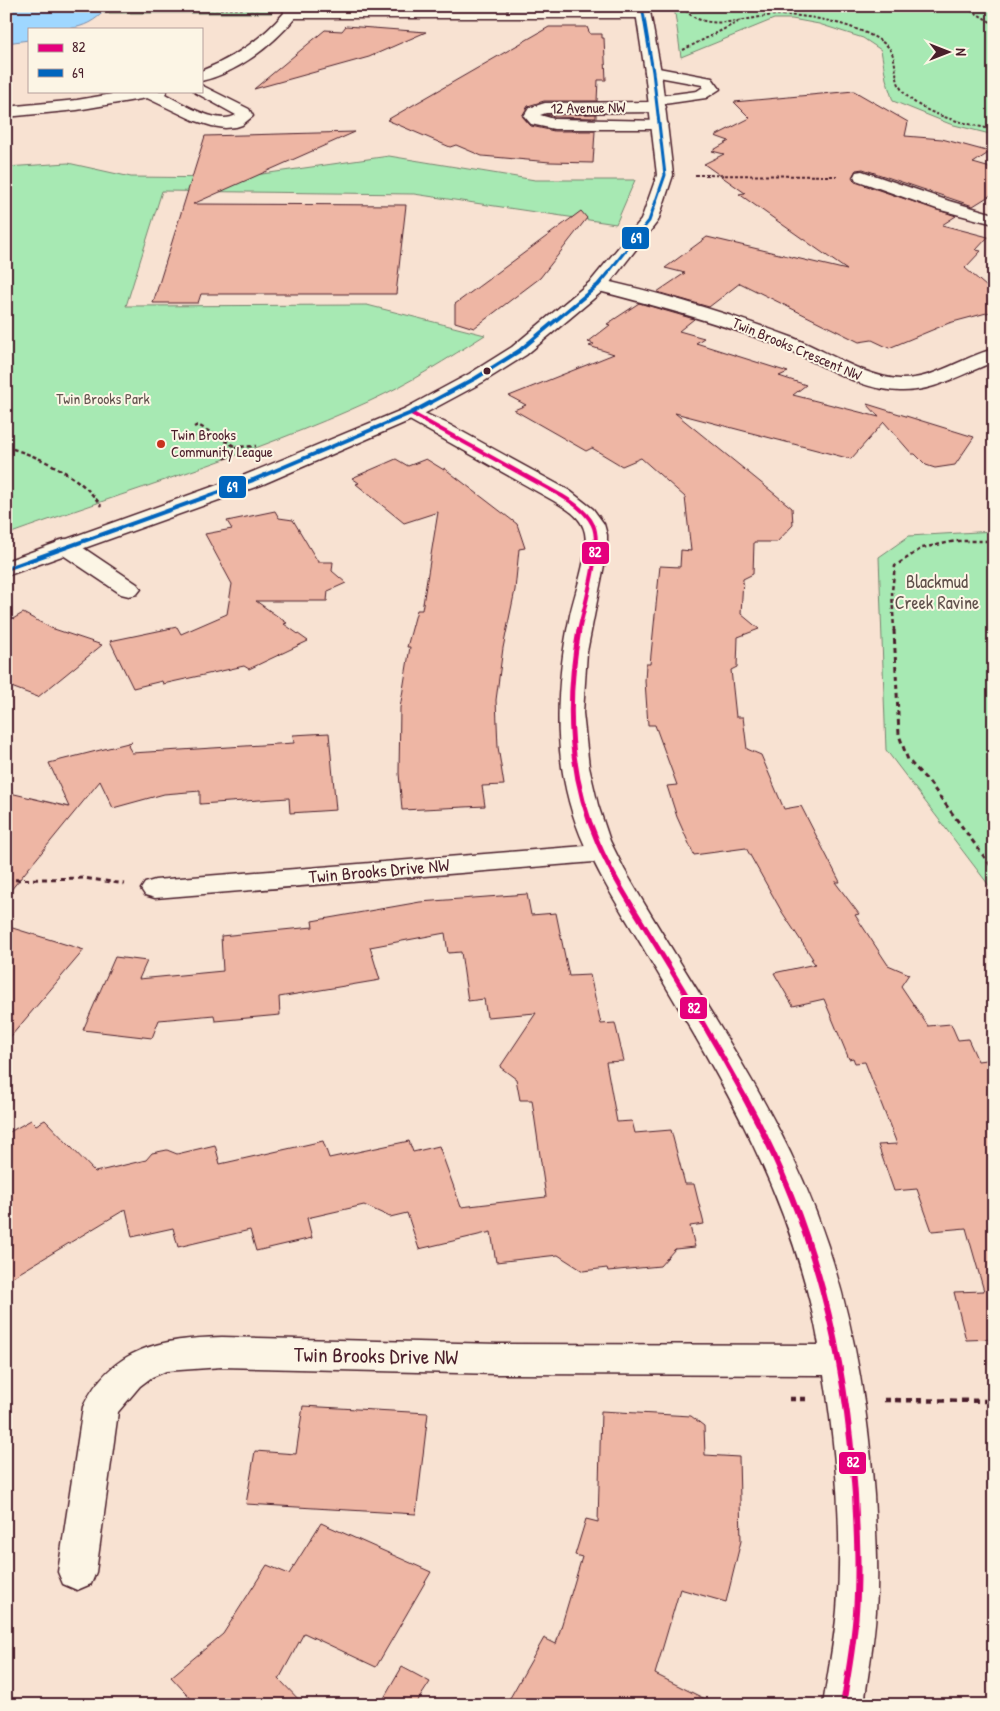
<svg xmlns="http://www.w3.org/2000/svg" width="1000" height="1711" font-family="'Patrick Hand',sans-serif">
	<style>
		.green { fill: #a7e9b3; stroke: #78846f }
		.water { fill: #9fd7ff; stroke: #7d8daa }
		.building { fill: #eeb6a4; stroke: #4a1f2b }
		.lines { fill: none; stroke-linecap: round; stroke-linejoin: round }
		.minor-casing { stroke: #4a1f2b; stroke-width: 3 }
		.tertiary-casing { stroke: #4a1f2b; stroke-width: 3 }
		.path-far3 { stroke: #4a1f2b; stroke-width: 2; stroke-dasharray: 3 2; stroke-linecap: butt }
		.path-far2 { stroke: #4a1f2b; stroke-width: 2.5; stroke-dasharray: 4 3; stroke-linecap: butt }
		.path-far1 { stroke: #4a1f2b; stroke-width: 3; stroke-dasharray: 5 4; stroke-linecap: butt }
		.path { stroke: #4a1f2b; stroke-width: 4.5; stroke-dasharray: 6 5; stroke-linecap: butt }
		.minor { fill: #fcf5e5; fill-rule: evenodd }
		.tertiary { fill: #fcf5e5; fill-rule: evenodd }
		.bus-1-far2-casing { stroke: #fcf5e5; stroke-width: 7 }
		.bus-1-far1-casing { stroke: #fcf5e5; stroke-width: 9 }
		.bus-1-casing { stroke: #fcf5e5; stroke-width: 10 }
		.bus-2-far1-casing { stroke: #fcf5e5; stroke-width: 5 }
		.bus-2-casing { stroke: #fcf5e5; stroke-width: 7 }
		.bus-1-far2 { stroke: #e5007d; stroke-width: 4 }
		.bus-1-far1 { stroke: #e5007d; stroke-width: 5 }
		.bus-1 { stroke: #e5007d; stroke-width: 6 }
		.bus-2-far1 { stroke: #0065bd; stroke-width: 3 }
		.bus-2 { stroke: #0065bd; stroke-width: 4 }
		.bus-dot { fill: #4a1f2b; stroke: #fcf5e5; stroke-width: 2 }
		.poi-dot { fill: #c8321e; stroke: #fcf5e5; stroke-width: 2 }
		.labels { text-anchor: middle; stroke-width: 4; stroke-linejoin: round; paint-order: stroke }
		.far-street-label { font-size: 15px; fill: #4a1f2b; stroke: #fcf5e5 }
		.far-park-label { font-size: 15px; fill: #61524d; stroke: #fcf5e5 }
		.far-poi-label { font-size: 15px; fill: #4a1f2b; stroke: #fcf5e5; text-anchor: start }
		.park-label { font-size: 18px; fill: #61524d; stroke: #fcf5e5 }
		.street-label { font-size: 18px; fill: #4a1f2b; stroke: #fcf5e5 }
		.near-street-label { font-size: 21px; fill: #4a1f2b; stroke: #fcf5e5 }
		.line-badge { stroke: #fcf5e5; stroke-width: 2 }
		.badge-label { font-size: 14px; text-anchor: middle; font-weight: bold; fill: #fff }
	</style>
	<rect width="100%" height="100%" fill="#f8e2d2"/>
	<filter id="ink" filterUnits="userSpaceOnUse"><feTurbulence type="fractalNoise" baseFrequency=".02" numOctaves="2"/><feDisplacementMap in="SourceGraphic" scale="10" xChannelSelector="R" yChannelSelector="G"/><feConvolveMatrix kernelMatrix="1 2 1 2 8 2 1 2 1" color-interpolation-filters="sRGB"/></filter>
	<g filter="url(#ink)">
		<g class="green">
			<polygon points="103,6 272,6 272,13 103,13 106,9"/>
			<polygon points="674,6 981,6 994,12 994,135 950,124 893,101 886,79 881,50 863,38 819,24 792,19 774,19 681,57"/>
			<path d="M389,156L535,180H635L616,224L414,194L162,191L126,306L367,305L485,335C447,359 410,383 370,401C252,455 127,491 6,535V167L68,163L131,177L234,178Z"/>
			<polygon points="994,531 994,892 886,750 879,557 909,536"/>
		</g>
		<path class="water" d="M6,6H103L106,9C84,34 59,29 29,29V40L6,43Z"/>
		<g class="building">
			<polygon points="346,26 426,32 369,57 254,89 325,30 342,31"/>
			<polygon points="549,27 587,27 590,34 602,34 602,38 604,38 606,80 598,80 597,101 544,101 528,106 522,116 531,126 554,131 595,131 593,163 550,162 482,156 456,145 450,147 387,120"/>
			<polygon points="854,91 908,122 905,136 942,139 990,152 973,163 994,169 994,193 973,206 863,169 856,170 852,177 855,182 956,216 942,225 988,237 976,250 981,251 965,268 994,293 994,311 949,323 889,348 872,340 859,342 740,283 709,307 657,292 685,273 665,268 707,237 847,270 739,194 745,193 704,164 724,154 712,151 729,141 715,136 750,118 734,102"/>
			<polygon points="596,114 596,118 554,117 546,115"/>
			<polygon points="355,132 193,204 406,205 396,294 201,294 198,303 153,303 205,136"/>
			<polygon points="581,211 587,218 540,278 474,328 455,322 455,304"/>
			<polygon points="639,303 694,319 679,331 704,338 696,343 788,372 779,376 806,385 793,395 879,417 867,404 974,437 955,465 935,468 926,465 915,454 912,454 884,422 851,459 675,413 792,508 793,525 777,542 754,542 753,574 743,579 741,614 759,629 738,637 737,667 731,670 736,717 743,717 747,749 761,755 784,809 801,806 840,882 835,882 859,914 855,915 888,965 909,974 901,986 928,1026 951,1024 958,1040 968,1039 978,1061 994,1059 994,1339 966,1340 954,1292 984,1291 966,1228 932,1231 917,1189 894,1191 878,1145 897,1144 865,1062 855,1063 853,1058 849,1059 824,999 793,1006 774,973 815,964 811,959 813,959 782,912 746,848 694,855 677,817 667,786 677,785 655,725 648,725 645,681 646,664 650,664 660,566 680,567 681,550 691,551 685,497 641,458 622,466 592,448 586,451 514,410 526,405 509,396 614,354 589,346 594,344 588,342 610,325 607,324"/>
			<polygon points="396,459 408,466 426,459 444,470 444,468 517,524 525,548 519,549 515,590 503,648 496,700 498,747 504,785 482,786 485,806 402,810 399,773 400,708 410,647 407,647 417,610 422,610 438,512 404,523 356,484 359,483 352,478"/>
			<polygon points="275,511 279,518 293,520 318,562 333,562 332,571 346,583 328,591 327,601 256,601 287,623 284,624 308,641 249,669 244,666 163,684 162,681 133,688 110,641 177,627 181,634 227,614 232,584 205,534 232,529 227,521"/>
			<polygon points="23,613 51,628 102,645 38,697 6,685 6,623"/>
			<polygon points="329,733 336,810 290,813 289,798 200,804 200,791 164,794 113,808 100,781 6,896 6,792 69,807 49,763 132,742 128,746 132,753 294,743 293,735"/>
			<polygon points="527,894 531,915 556,913 569,976 590,975 601,1024 615,1023 624,1061 606,1062 617,1122 632,1121 635,1133 671,1130 685,1184 694,1184 704,1224 690,1226 695,1247 675,1249 660,1266 608,1271 607,1268 583,1271 558,1255 496,1262 491,1232 419,1249 407,1213 390,1217 364,1205 307,1218 312,1238 256,1251 250,1230 178,1247 173,1228 132,1237 126,1209 6,1281 6,1134 31,1120 36,1125 45,1120 95,1172 146,1160 152,1153 167,1150 177,1154 215,1145 220,1164 323,1141 329,1158 409,1141 413,1152 439,1146 461,1207 546,1197 532,1100 520,1100 516,1079 500,1067 536,1013 487,1017 484,999 468,1001 461,952 448,953 445,933 370,947 380,980 279,997 280,1015 215,1021 214,1015 159,1020 152,1038 83,1030 115,957 147,961 139,979 223,971 221,936 313,927 312,921 420,902"/>
			<polygon points="6,926 84,950 6,1042"/>
			<polygon points="303,1406 428,1413 416,1514 246,1504 255,1451 296,1454"/>
			<polygon points="601,1411 691,1416 704,1426 705,1455 739,1457 741,1541 726,1602 680,1589 655,1674 717,1705 506,1705 544,1638 556,1644 582,1557 575,1555 586,1519 598,1522"/>
			<polygon points="321,1523 431,1572 376,1667 304,1633 279,1679 304,1705 197,1705 171,1677 223,1634 267,1565 289,1574"/>
			<polygon points="402,1667 430,1682 415,1705 380,1705"/>
		</g>
		<g class="lines">
			<defs>
				<g id="minor">
					<path d="M283,6H297L298,10H643L648,11L650,14L648,17L643,18H295C272,46 237,73 201,81V71C233,58 261,40 284,13Z"/>
					<polygon points="653,67 712,78 720,89 706,98 664,104 666,107 664,110 658,112 546,113 540,115 554,119 666,121 668,124 666,127 660,129 554,129 531,124 524,116 529,108 545,103 651,102 649,100 651,97 697,91 703,87 702,85 648,75 645,72 648,69"/>
					<path d="M201,85L249,109L253,116L242,125L236,127L225,128L212,126L193,120L147,98L77,110L6,117V107L77,100L130,91H167L165,94C181,103 218,126 236,115L196,93L194,91H201Z"/>
					<polygon points="862,171 949,201 994,214 994,224 937,209 856,180 854,176 856,172"/>
					<path d="M598,279C664,294 728,313 791,337C823,349 866,378 900,379C934,380 962,357 994,349V362C963,373 934,392 900,391C856,390 816,360 777,345C716,322 654,305 591,289L589,285L591,281Z"/>
					<path d="M411,407L448,424L570,491L593,509L604,524L607,535V550L587,652L583,713L589,767L598,805L610,841L624,869C678,964 742,1054 790,1152C842,1259 866,1376 874,1495C876,1533 879,1572 876,1611C874,1643 868,1674 864,1705H823C828,1673 834,1642 837,1610C843,1533 836,1451 824,1375L498,1374L222,1367L166,1371L152,1377L140,1386L118,1412L96,1572L91,1584L77,1590L63,1584L58,1572L83,1407C112,1347 161,1339 222,1337L498,1344L819,1345C793,1198 724,1084 649,958C631,926 610,895 594,862L155,898L145,895L141,889L145,883L155,880L585,846C551,771 554,693 570,615C575,592 589,556 585,533C582,517 567,509 554,501L404,417L401,413L404,409Z"/>
					<polygon points="65,539 73,541 137,584 141,589 137,594 129,596 121,594 57,551 54,546 57,541"/>
				</g>
				<polygon id="tertiary" points="635,6 649,6 661,72 673,175 658,221 605,289 526,355 483,382 418,417 261,485 6,576 6,561 245,475 404,409 469,374 512,347 591,281 641,220 657,175 645,72"/>
			</defs>
			<use href="#minor" class="minor-casing"/>
			<use href="#tertiary" class="tertiary-casing"/>
			<g class="path-far3">
				<polyline points="140,6 169,9 259,9"/>
				<path d="M683,6C700,36 751,16 776,15C795,15 814,17 833,22C847,25 887,38 892,53C898,68 893,82 906,95C928,117 966,123 994,130"/>
				<polyline points="956,6 974,12 994,24"/>
				<polyline points="683,50 738,22"/>
				<polyline points="695,175 837,176"/>
			</g>
			<g class="path-far2">
				<polyline points="194,427 198,425 236,447"/>
				<path d="M6,447C39,456 82,476 101,506"/>
				<polyline points="225,459 236,447 256,446"/>
				<polyline points="894,631 892,591 895,566 922,548 956,541 994,541"/>
			</g>
			<g class="path-far1">
				<polyline points="894,630 899,735 908,760 929,782 994,870"/>
				<polyline points="6,880 83,878 125,884"/>
			</g>
			<g class="path">
				<polyline points="789,1399 808,1399"/>
				<polyline points="884,1400 994,1401"/>
			</g>
			<use href="#minor" class="minor"/>
			<use href="#tertiary" class="tertiary"/>
			<defs>
				<path id="bus-1-far2" d="M411,413L562,496C574,503 587,512 593,525C603,545 584,607 579,631"/>
				<path id="bus-1-far1" d="M579,630C566,701 568,775 598,843C615,882 640,918 662,955C691,1002 719,1050 746,1099"/>
				<path id="bus-1" d="M745,1098C814,1223 846,1353 855,1495C857,1534 859,1573 856,1612C854,1643 848,1674 843,1705"/>
				<polyline id="bus-2-far1" points="607,274 649,221 665,175 653,72 642,6"/>
				<polyline id="bus-2" points="6,569 253,480 411,413 476,378 519,351 598,285 608,273"/>
			</defs>
			<use href="#bus-1-far2" class="bus-1-far2-casing"/>
			<use href="#bus-1-far1" class="bus-1-far1-casing"/>
			<use href="#bus-1" class="bus-1-casing"/>
			<use href="#bus-2-far1" class="bus-2-far1-casing"/>
			<use href="#bus-2" class="bus-2-casing"/>
			<use href="#bus-1-far2" class="bus-1-far2"/>
			<use href="#bus-1-far1" class="bus-1-far1"/>
			<use href="#bus-1" class="bus-1"/>
			<use href="#bus-2-far1" class="bus-2-far1"/>
			<use href="#bus-2" class="bus-2"/>
		</g>
	</g>
	<circle class="bus-dot" cx="487" cy="371" r="4.5"/>
	<circle class="poi-dot" cx="161" cy="444" r="5"/>
	<g class="labels">
		<g class="far-street-label">
			<text transform="translate(588 108) rotate(-1)" y="5">12 Avenue NW</text>
			<text transform="translate(797 349) rotate(23)" y="5">Twin Brooks Crescent NW</text>
		</g>
		<g class="far-park-label">
			<text x="103" y="404">Twin Brooks Park</text>
		</g>
		<g class="far-poi-label">
			<text x="171" y="440">Twin Brooks<tspan x="171" dy="17">Community League</tspan></text>
		</g>
		<g class="park-label">
			<text x="937" y="588">Blackmud<tspan x="937" dy="21">Creek Ravine</tspan></text>
		</g>
		<g class="street-label">
			<text transform="translate(379 871) rotate(-5)" y="6">Twin Brooks Drive NW</text>
		</g>
		<g class="near-street-label">
			<text transform="translate(376 1356) rotate(1)" y="7">Twin Brooks Drive NW</text>
		</g>
	</g>
	<g class="line-badge">
		<rect x="621" y="226" width="29" height="24" rx="5" fill="#0065bd"/>
		<rect x="218" y="475" width="29" height="24" rx="5" fill="#0065bd"/>
		<rect x="581" y="541" width="29" height="24" rx="5" fill="#e5007d"/>
		<rect x="679" y="996" width="29" height="24" rx="5" fill="#e5007d"/>
		<rect x="838" y="1451" width="29" height="24" rx="5" fill="#e5007d"/>
	</g>
	<g class="badge-label">
		<text x="636" y="243">69</text>
		<text x="232" y="492">69</text>
		<text x="595" y="557">82</text>
		<text x="694" y="1013">82</text>
		<text x="853" y="1467">82</text>
	</g>
	<rect width="1000" height="1711" fill="none" stroke="#fcf5e5" stroke-width="25"/>
	<rect x="12" y="12" width="975" height="1686" fill="none" stroke="#4a1f2b" stroke-width="2" filter="url(#ink)"/>
	<rect x="28" y="28" width="175" height="65" fill="#fcf5e5" stroke="#b59f9b"/>
	<rect x="38" y="44" width="25" height="8" fill="#e5007d" stroke="#b59f9b"/>
	<text x="72" y="52" font-size="15" fill="#4a1f2b">82</text>
	<rect x="38" y="69" width="25" height="8" fill="#0065bd" stroke="#b59f9b"/>
	<text x="72" y="78" font-size="15" fill="#4a1f2b">69</text>
	<g transform="translate(948 52) rotate(90)" stroke="#fcf5e5" stroke-width="4" paint-order="stroke">
	<path d="M0-4L9 19L0 12L-9 19Z" fill="#4a1f2b"/>
	<text y="-8" font-size="14" font-weight="bold" text-anchor="middle" fill="#4a1f2b">N</text>
	</g>
</svg>
